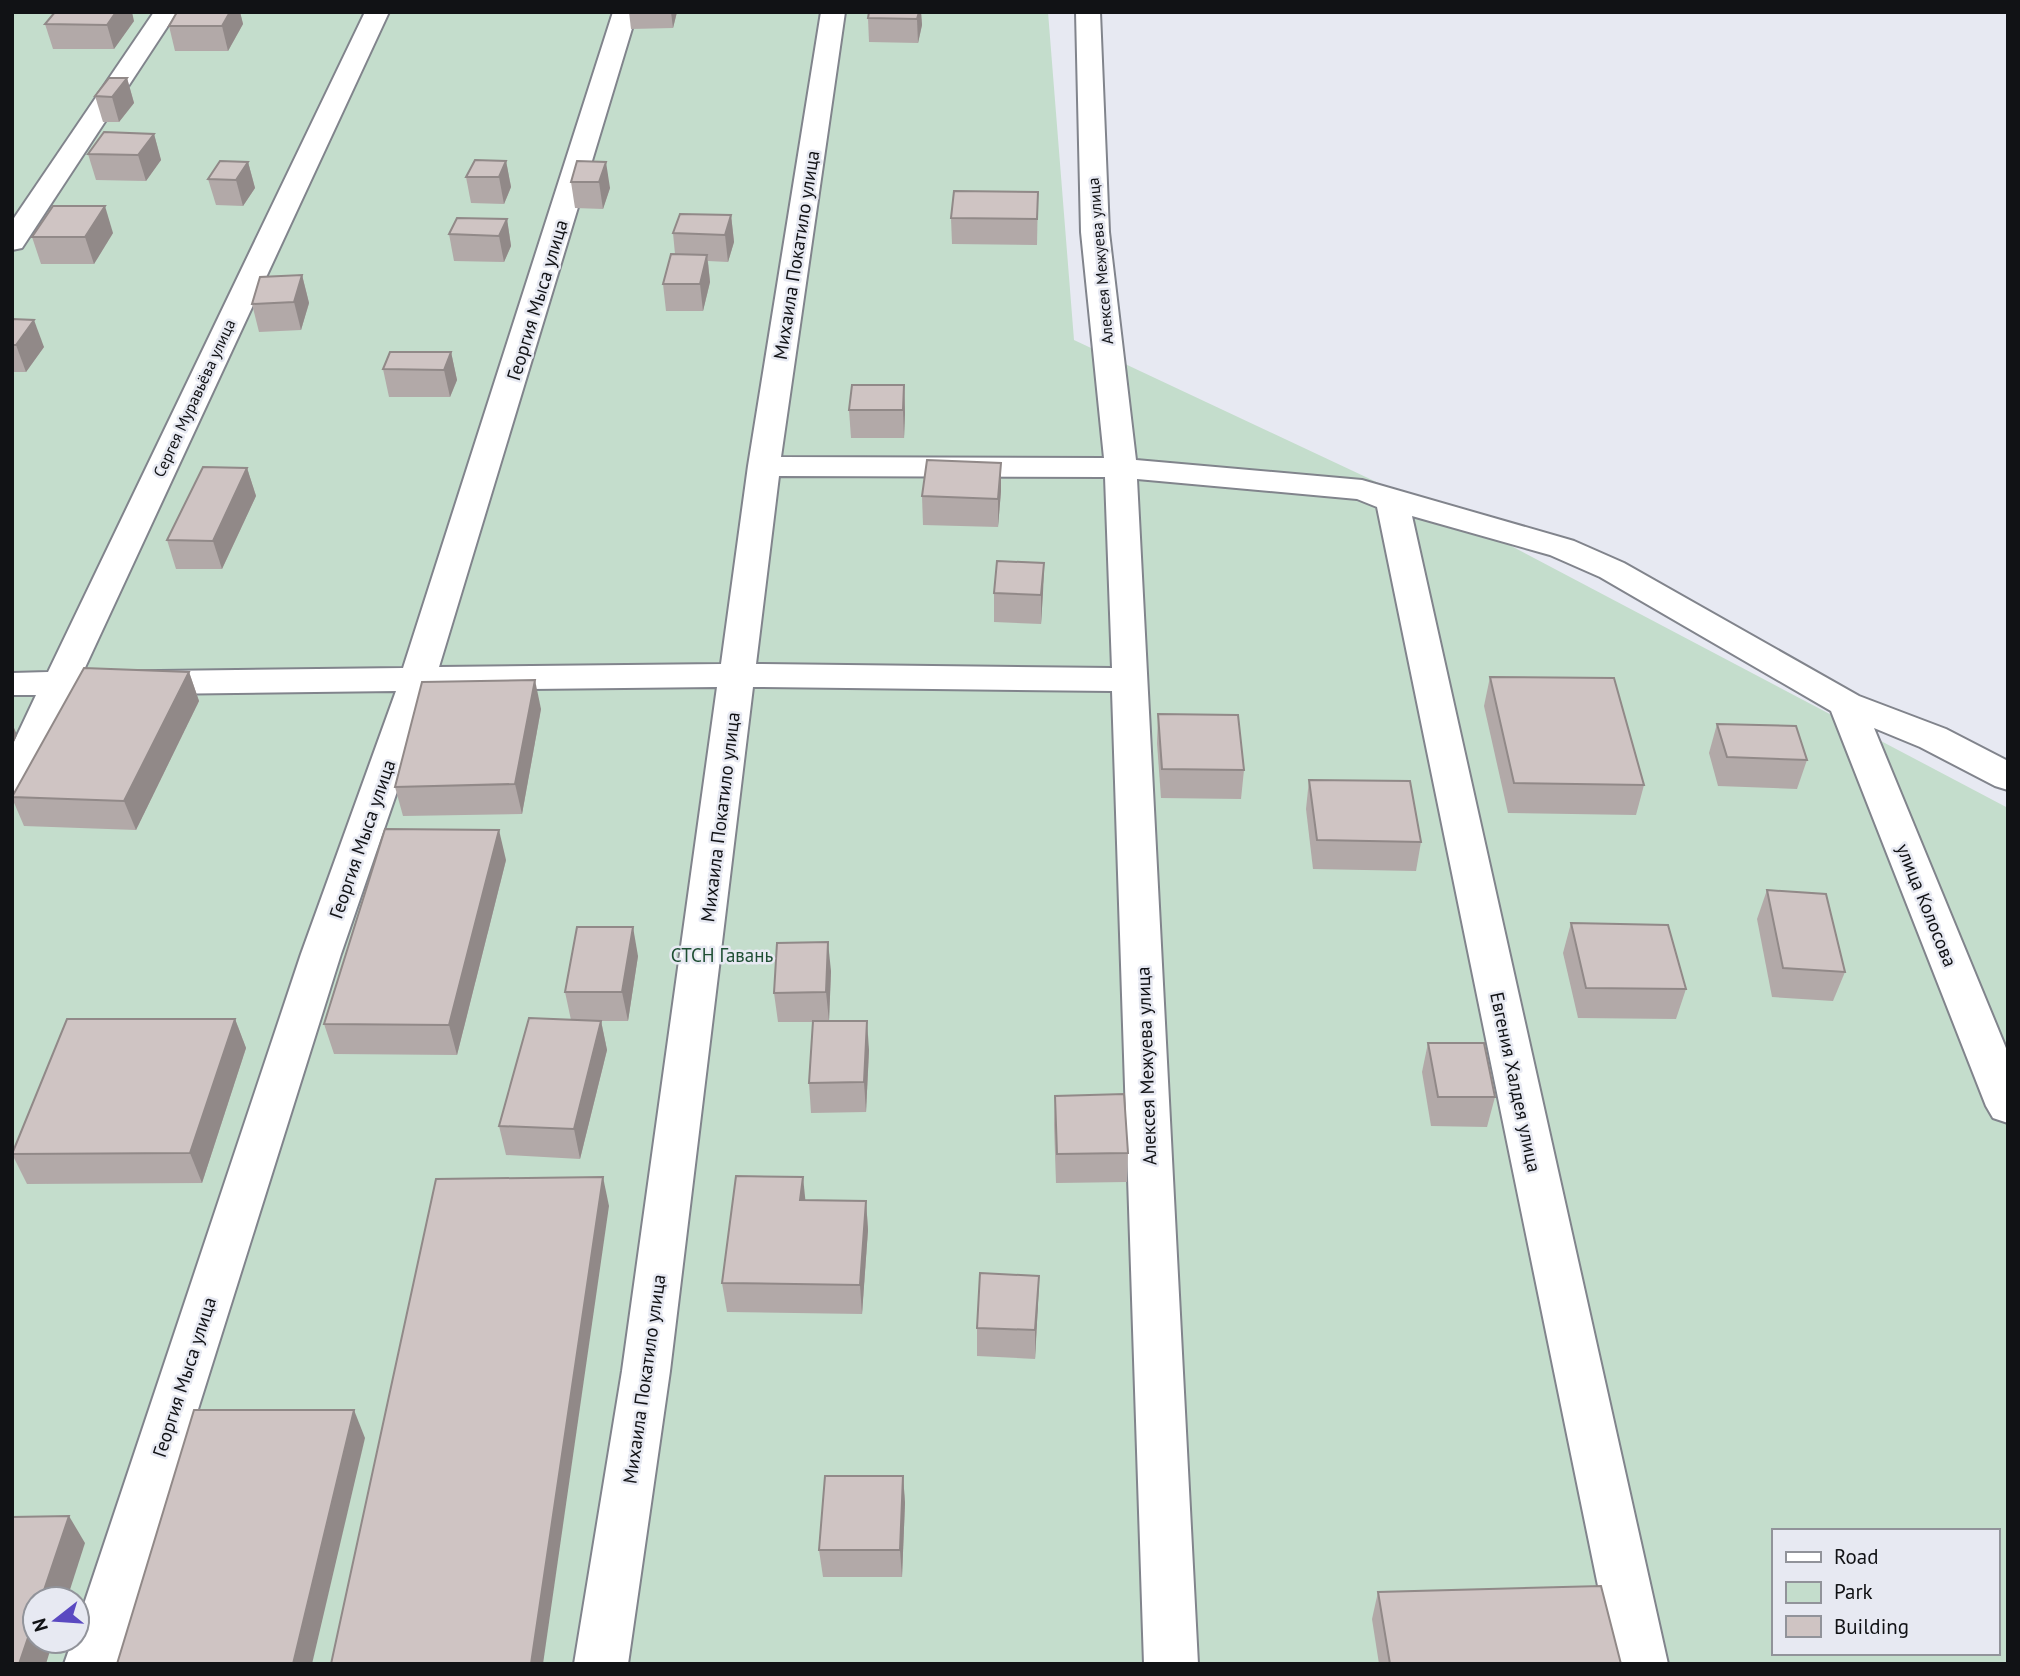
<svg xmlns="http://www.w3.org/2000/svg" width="2020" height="1676" font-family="'PT Sans',sans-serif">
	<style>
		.green { fill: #c4ddcc; fill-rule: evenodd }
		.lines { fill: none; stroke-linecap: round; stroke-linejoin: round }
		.minor-casing { stroke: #81848c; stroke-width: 4 }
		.minor { fill: #fff; fill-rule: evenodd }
		.wall { fill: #b2a9a8 }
		.shaded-wall { fill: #918988 }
		.building { fill: #cfc4c3; stroke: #918988; stroke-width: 2 }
		.labels { text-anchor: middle; stroke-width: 5; stroke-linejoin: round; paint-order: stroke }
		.far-street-label { font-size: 16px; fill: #111215; stroke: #e7e9f2 }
		.street-label { font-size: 19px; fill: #111215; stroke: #e7e9f2 }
		.park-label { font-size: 19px; fill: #1d4e32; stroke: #e7e9f2 }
	</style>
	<rect width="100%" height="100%" fill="#e7e9f2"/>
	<path class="green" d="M12,12H1048L1074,340L1500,540L2008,808V1664H12ZM1773,1531H1997V1653H1773ZM35,1599H77V1641H35Z"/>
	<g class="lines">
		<defs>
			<g id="minor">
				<polygon points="154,12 177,12 22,248 12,250 12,221"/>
				<path d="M365,12H389L83,672L403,668L613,12H637L439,667L721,664L748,466L821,12H845L781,457L1104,458L1081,232L1076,12H1100L1109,232L1136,460L1362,480L1574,541L1624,563L1859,696L1946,729L2008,761V790L1995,786L1920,747L1874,728L2008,1053V1123L1993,1118L1986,1106L1831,711L1600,577L1550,555L1412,516L1668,1664H1614L1377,507L1357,499L1137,479L1198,1664H1144L1112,691L753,687L670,1371L628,1664H574L622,1371L717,687L432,690L341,954L118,1664H64L72,1641H77V1625L301,954L396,691L73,695L31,785L25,794L12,798V746L36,695H12V673L48,672ZM779,476L1105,477L1112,668L756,664Z"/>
			</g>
		</defs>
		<use href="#minor" class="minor-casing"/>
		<use href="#minor" class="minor"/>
	</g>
	<g class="wall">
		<polygon points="177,12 240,12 243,24 228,51 175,51 169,26"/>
		<polygon points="629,12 677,12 673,28 631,29"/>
		<polygon points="921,12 922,25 918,43 869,42 868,18"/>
		<polygon points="134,21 114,49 53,49 45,24"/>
		<polygon points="127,78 134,103 119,122 103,122 95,96"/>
		<polygon points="154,134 161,160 146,181 96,180 88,154"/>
		<polygon points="506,161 511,187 504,204 471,203 466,177"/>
		<polygon points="577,161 610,188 603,209 575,208 571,182"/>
		<polygon points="248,162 255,188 243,206 216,205 208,179"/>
		<polygon points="1038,192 1037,245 952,244 951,218"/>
		<polygon points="731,215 734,242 728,262 708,261 710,282 703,311 666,311 663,284 675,254 673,233"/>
		<polygon points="507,219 511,246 504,262 454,261 449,234"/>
		<polygon points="113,233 94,264 41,264 32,237"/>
		<polygon points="302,275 309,303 301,330 259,332 252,304"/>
		<polygon points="12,319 44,347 26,372 12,372"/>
		<polygon points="451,352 457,380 450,397 389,397 383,369"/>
		<polygon points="904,385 905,413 904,438 851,438 849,410"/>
		<polygon points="247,468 256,496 222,569 176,569 167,540"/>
		<polygon points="1001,491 998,527 923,525 922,496"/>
		<polygon points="1044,563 1043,592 1041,624 994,622 994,593"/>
		<polygon points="189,672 199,701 136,830 24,826 12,798 12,795"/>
		<polygon points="1490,677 1644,785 1636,815 1508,813 1484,706"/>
		<polygon points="541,709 522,814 403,816 395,787"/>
		<polygon points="1158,714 1244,770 1241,799 1161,798 1157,743"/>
		<polygon points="1717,724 1807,760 1797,789 1718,786 1709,753"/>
		<polygon points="1309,780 1421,842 1416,871 1313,869 1306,809"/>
		<polygon points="506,860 457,1055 334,1054 324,1024"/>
		<polygon points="1767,890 1845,972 1833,1001 1772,997 1757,919"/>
		<polygon points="1571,923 1686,989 1676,1019 1578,1018 1563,953"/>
		<polygon points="638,956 628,1021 601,1021 607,1050 580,1159 506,1155 499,1126 571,1020 565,992"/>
		<polygon points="831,971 829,1021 869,1050 866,1112 811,1113 809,1083 813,1022 778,1022 774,993"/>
		<polygon points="235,1019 246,1048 202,1183 27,1184 12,1154"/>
		<polygon points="1428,1043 1495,1097 1487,1127 1431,1126 1422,1072"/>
		<polygon points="1055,1096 1128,1153 1127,1182 1056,1183 1054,1125"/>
		<polygon points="805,1200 866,1201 868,1230 862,1314 727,1312 722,1283"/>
		<polygon points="1039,1276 1038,1304 1035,1359 977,1356 977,1328"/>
		<polygon points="903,1476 905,1503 902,1577 823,1577 819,1550"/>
		<polygon points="1378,1592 1621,1664 1379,1664 1372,1619"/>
	</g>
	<g class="shaded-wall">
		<polygon points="116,12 132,12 134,21 114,49 107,25"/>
		<polygon points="230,12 240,12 243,24 228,51 222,26"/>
		<polygon points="671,12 677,12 673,28"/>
		<polygon points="919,12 921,12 922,25 918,43 917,19"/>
		<polygon points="127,78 134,103 119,122 112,97"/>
		<polygon points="154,134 161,160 146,181 138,155"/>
		<polygon points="506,161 511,187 504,204 499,177"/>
		<polygon points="248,162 255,188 243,206 236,180"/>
		<polygon points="606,162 610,188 603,209 599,182"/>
		<polygon points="105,206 113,233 94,264 85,237"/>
		<polygon points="731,215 734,242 728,262 725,235"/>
		<polygon points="507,219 511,246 504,262 499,236"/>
		<polygon points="707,255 710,282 703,311 700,284"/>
		<polygon points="302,275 309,303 301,330 294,302"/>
		<polygon points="34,320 44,347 26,372 16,345"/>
		<polygon points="451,352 457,380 450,397 444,370"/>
		<polygon points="904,385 905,413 904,438 903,410"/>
		<polygon points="1001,463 1001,491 998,527 998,499"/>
		<polygon points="247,468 256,496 222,569 213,541"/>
		<polygon points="1044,563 1043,592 1041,624 1041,595"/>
		<polygon points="189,672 199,701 136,830 124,801"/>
		<polygon points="535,680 541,709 522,814 515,784"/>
		<polygon points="12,723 17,735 12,746"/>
		<polygon points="499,830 506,860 457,1055 449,1025"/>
		<polygon points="633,927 638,956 628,1021 622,992"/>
		<polygon points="828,942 831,971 829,1021 826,992"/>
		<polygon points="235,1019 246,1048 202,1183 190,1153"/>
		<polygon points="601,1021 607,1050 580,1159 574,1129"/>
		<polygon points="867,1021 869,1050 866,1112 864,1082"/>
		<polygon points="603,1177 609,1206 543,1664 531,1664"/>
		<polygon points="803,1177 806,1206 800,1200"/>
		<polygon points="866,1201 868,1230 862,1314 860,1285"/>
		<polygon points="1039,1276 1038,1304 1035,1359 1035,1330"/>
		<polygon points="354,1410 365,1438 312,1664 293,1664"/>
		<polygon points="903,1476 905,1503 902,1577 900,1550"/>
		<polygon points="69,1516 85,1543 67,1599 41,1599"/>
		<polygon points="35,1617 35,1641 53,1641 46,1664 19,1664"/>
	</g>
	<g class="building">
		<polygon points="55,12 116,12 107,25 45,24"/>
		<polygon points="177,12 230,12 222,26 169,26"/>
		<polygon points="869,12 919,12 917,19 868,18"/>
		<polygon points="109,78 127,78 112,97 95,96"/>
		<polygon points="104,132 154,134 138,155 88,154"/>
		<polygon points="475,160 506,161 499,177 466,177"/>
		<polygon points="220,161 248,162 236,180 208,179"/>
		<polygon points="577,161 606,162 599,182 571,182"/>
		<polygon points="954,191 1038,192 1037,219 951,218"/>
		<polygon points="53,206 105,206 85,237 32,237"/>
		<polygon points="680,214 731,215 725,235 673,233"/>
		<polygon points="457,218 507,219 499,236 449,234"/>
		<polygon points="671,254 707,255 700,284 663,284"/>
		<polygon points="302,275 294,302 252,304 260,277"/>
		<polygon points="12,319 34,320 16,345 12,345"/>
		<polygon points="390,352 451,352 444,370 383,369"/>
		<polygon points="852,385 904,385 903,410 849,410"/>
		<polygon points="927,460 1001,463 998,499 922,496"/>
		<polygon points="203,467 247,468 213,541 167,540"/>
		<polygon points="997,561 1044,563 1041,595 994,593"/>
		<polygon points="84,668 189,672 124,801 12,797"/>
		<polygon points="1490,677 1614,678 1644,785 1514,783"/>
		<polygon points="535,680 515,784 395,787 422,682"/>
		<polygon points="1158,714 1238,715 1244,770 1162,769"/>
		<polygon points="1717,724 1796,726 1807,760 1727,757"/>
		<polygon points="1309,780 1410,781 1421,842 1317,840"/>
		<polygon points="385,829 499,830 449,1025 324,1024"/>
		<polygon points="1767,890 1826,894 1845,972 1783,968"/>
		<polygon points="1571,923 1668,925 1686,989 1586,988"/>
		<polygon points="577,927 633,927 622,992 565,992"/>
		<polygon points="828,942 826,992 774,993 777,943"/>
		<polygon points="529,1018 601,1021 574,1129 499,1126"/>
		<polygon points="67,1019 235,1019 190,1153 12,1154"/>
		<polygon points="813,1021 867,1021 864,1082 809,1083"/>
		<polygon points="1428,1043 1484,1043 1495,1097 1438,1097"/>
		<polygon points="1124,1094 1128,1153 1057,1154 1055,1096"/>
		<polygon points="736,1176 803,1177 800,1200 866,1201 860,1285 722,1283"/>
		<polygon points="603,1177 531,1664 331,1664 436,1179"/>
		<polygon points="980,1273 1039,1276 1035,1330 977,1328"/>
		<polygon points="194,1410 354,1410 293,1664 117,1664"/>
		<polygon points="825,1476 903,1476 900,1550 819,1550"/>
		<polygon points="69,1516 41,1599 35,1599 35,1617 19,1664 12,1664 12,1517"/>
		<polygon points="1601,1586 1621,1664 1390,1664 1378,1592"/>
	</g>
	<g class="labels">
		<g class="far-street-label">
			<text transform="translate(1100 261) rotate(-95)" y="6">Алексея Межуева улица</text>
			<text transform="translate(194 398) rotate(-65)" y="6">Сергея Муравьёва улица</text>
		</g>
		<g class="street-label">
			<text transform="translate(796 255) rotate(-81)" y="7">Михаила Покатило улица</text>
			<text transform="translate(537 300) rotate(-73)" y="7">Георгия Мыса улица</text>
			<text transform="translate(720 817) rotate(-83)" y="7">Михаила Покатило улица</text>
			<text transform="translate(362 839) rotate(-71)" y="7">Георгия Мыса улица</text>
			<text transform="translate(1927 905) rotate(68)" y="7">улица Колосова</text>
			<text transform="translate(1146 1066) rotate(-92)" y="7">Алексея Межуева улица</text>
			<text transform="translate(1516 1082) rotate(78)" y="7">Евгения Халдея улица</text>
			<text transform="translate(184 1377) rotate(-72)" y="7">Георгия Мыса улица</text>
			<text transform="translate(644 1379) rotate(-82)" y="7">Михаила Покатило улица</text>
		</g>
		<g class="park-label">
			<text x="722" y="962">СТСН Гавань</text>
		</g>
	</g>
	<rect width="2020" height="1676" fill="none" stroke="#111215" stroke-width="28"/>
	<rect x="1772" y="1529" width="228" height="126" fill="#e7e9f2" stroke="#91939a" stroke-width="2"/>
	<rect x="1786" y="1552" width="35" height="10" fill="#ffffff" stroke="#91939a" stroke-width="2"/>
	<text x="1834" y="1564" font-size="21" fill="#111215">Road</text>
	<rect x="1786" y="1582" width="35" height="21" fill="#c4ddcc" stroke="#91939a" stroke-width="2"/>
	<text x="1834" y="1599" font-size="21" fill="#111215">Park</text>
	<rect x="1786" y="1616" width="35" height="21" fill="#cfc4c3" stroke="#91939a" stroke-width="2"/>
	<text x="1834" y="1634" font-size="21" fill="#111215">Building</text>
	<g transform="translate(56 1620) rotate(253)"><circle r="33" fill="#e7e9f2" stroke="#91939a" stroke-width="2"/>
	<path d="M0-5L12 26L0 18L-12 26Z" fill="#5a49c1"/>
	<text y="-10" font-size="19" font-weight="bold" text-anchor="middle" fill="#111215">N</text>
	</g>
</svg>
